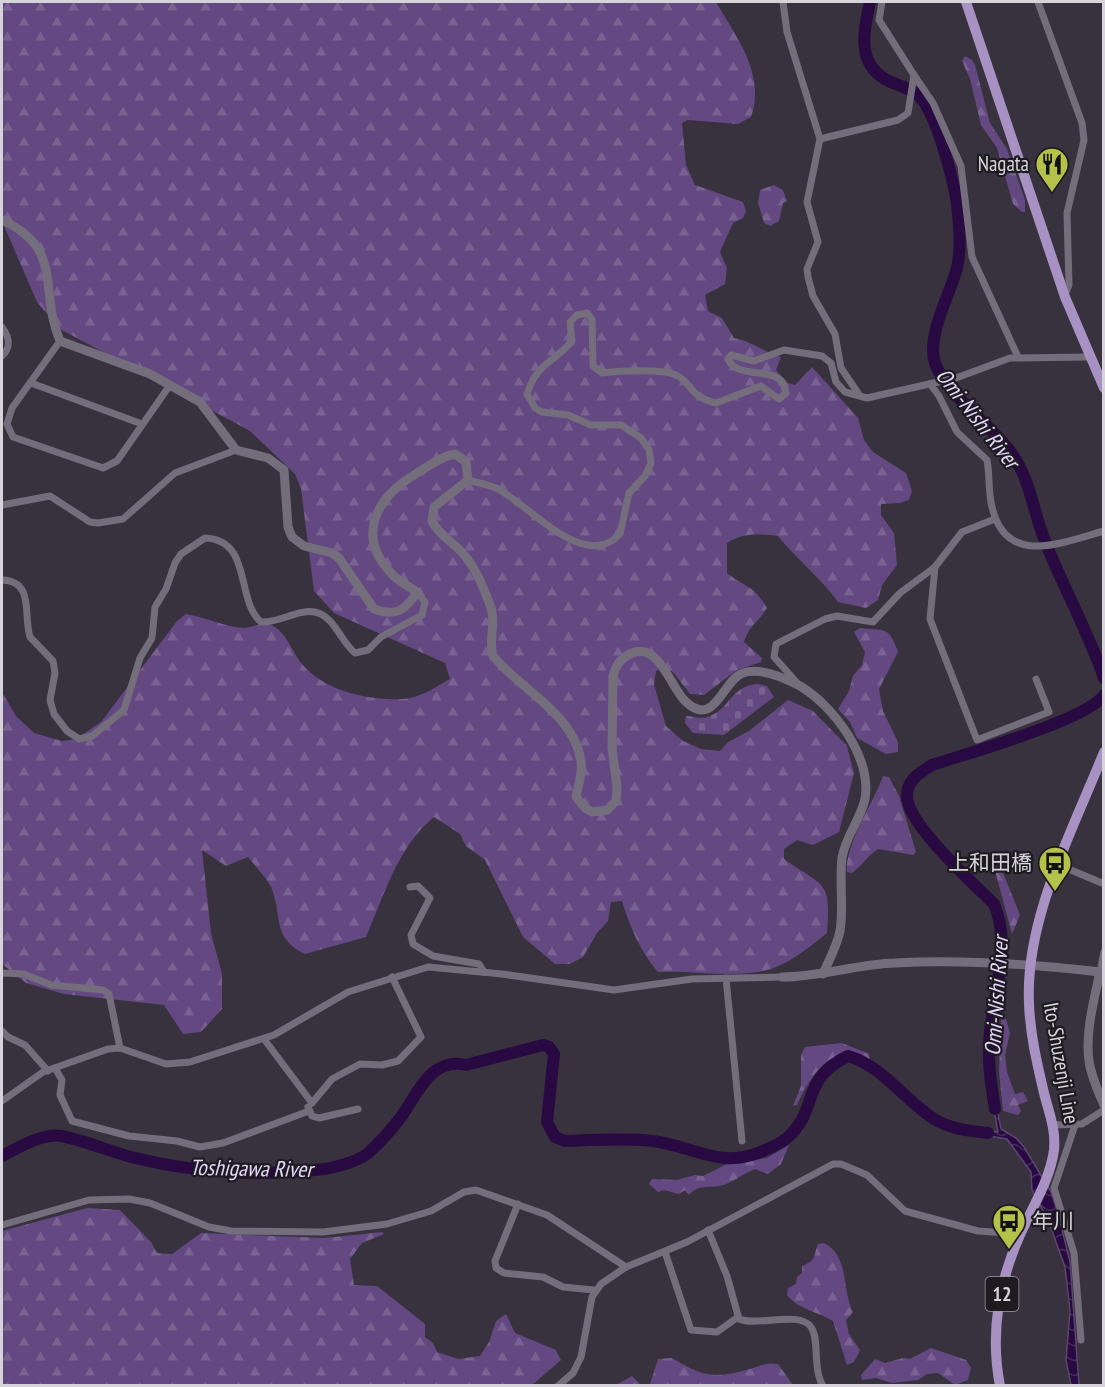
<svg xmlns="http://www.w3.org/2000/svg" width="1105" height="1387" font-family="'PT Sans Narrow','Noto Sans JP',sans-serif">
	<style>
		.forest { fill: url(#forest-firs) }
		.cemetery { fill: url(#cemetery-stones) }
		.water { fill: url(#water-waves); stroke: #5c466f; stroke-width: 1.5 }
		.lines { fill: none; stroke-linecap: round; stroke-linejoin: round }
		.river { stroke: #280941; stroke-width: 12 }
		.street { stroke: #746e7c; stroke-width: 7 }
		.secondary { stroke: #746e7c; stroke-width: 9 }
		.primary { stroke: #a891c3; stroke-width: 10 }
		.labels { text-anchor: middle; stroke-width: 4.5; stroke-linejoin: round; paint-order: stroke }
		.shield { fill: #1d1b20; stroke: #9e9ca3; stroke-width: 1.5 }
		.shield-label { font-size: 20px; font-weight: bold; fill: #d6d3db }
		.poi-label { font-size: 21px; fill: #d6d3db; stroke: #1d1b20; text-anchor: end }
		.street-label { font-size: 21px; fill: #d6d3db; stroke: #1d1b20 }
		.water-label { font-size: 22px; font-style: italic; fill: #e5d5fa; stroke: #1d1b20 }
	</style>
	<defs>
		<pattern id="forest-firs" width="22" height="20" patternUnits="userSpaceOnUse" patternTransform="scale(1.5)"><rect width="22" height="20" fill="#634881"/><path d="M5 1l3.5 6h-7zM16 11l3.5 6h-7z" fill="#796292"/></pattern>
		<pattern id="cemetery-stones" width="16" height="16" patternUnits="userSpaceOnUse" patternTransform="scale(1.5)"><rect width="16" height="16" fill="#634881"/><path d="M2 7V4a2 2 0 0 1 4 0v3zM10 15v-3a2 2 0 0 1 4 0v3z" fill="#796292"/></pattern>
		<pattern id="water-waves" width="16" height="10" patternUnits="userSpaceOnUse" patternTransform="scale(1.5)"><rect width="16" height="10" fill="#280941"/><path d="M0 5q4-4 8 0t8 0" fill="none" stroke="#462c5c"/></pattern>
	</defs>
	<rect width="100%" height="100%" fill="#37323e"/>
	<g class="forest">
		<path d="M2,2H716C736,37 766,74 751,117L738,124L688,120L682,123L686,165L695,185L743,202L746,211L743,218L733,223L720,252L727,268L725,284L705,295L708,311L722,318L734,338C752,341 763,352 781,357L776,370L788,383L795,385L812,367L858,418L864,440L873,452L906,473L912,491L909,500L900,503L881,504V515L894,533L897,565L882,585L878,600L866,608L838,602C821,578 797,560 778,536C759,534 743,532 727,543V573C747,589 752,583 767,608C757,624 751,623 744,642L762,658L761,662L737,670L704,695L690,694L673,672L663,667L656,671L654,685L666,726L683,741L701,749L720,751L728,742L749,731L788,700L813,711L847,746L854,773L839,832L813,845L797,840L784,849V859C825,888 831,879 827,933C810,947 785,967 763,971C729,978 692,970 658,972C641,953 629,925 622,901L611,902L608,921L597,933L583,957L570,964H555L523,937L485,860L466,846L460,834L434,817C398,846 384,896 366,937L305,954C271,938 283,915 271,887C266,877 255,866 248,857L226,866L202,850L211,933L222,974V1009L201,1032L183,1034L164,1005L64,994L26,983L2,964V692L16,716L34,733L62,741L76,739L101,722L177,621L186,614C205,617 225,627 244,628C253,628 261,621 271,625C286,631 292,652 302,664C324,691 370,701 403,699C420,698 436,687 450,679L445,663L334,613L314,591L301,489L295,474L250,431L60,329L37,302L2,221Z"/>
		<polygon points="965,56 972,60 975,65 990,123 1007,149 1025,200 1025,212 1022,212 1013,204 997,148 981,125 970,79 962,61"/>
		<polygon points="774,185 783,190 787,201 783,203 779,221 770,226 764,223 758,203 760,190"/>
		<path d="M860,628C884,631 889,625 898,652L879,689L883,711L898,742V752L886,754L857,738L850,722L838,709L849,691L853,676L862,665L865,652L854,632Z"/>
		<path d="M883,776L889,777L899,796L916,852L913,855L878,849C867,856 862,866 852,873L847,872C844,846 874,802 883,776Z"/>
		<polygon points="994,867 1002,870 1020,915 1012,934"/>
		<polygon points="1001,1018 1006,1019 1010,1033 1005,1055 1007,1072 1015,1094 1023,1092 1028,1101 1018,1105 1021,1111 1018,1115 1003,1111 999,1072"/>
		<path d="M842,1043L869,1054L870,1061C833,1039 811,1075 797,1105L793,1106L801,1086V1055L805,1047Z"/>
		<path d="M789,1145L781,1164L768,1174L755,1169C744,1173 731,1184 720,1186C707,1188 699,1184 689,1195L685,1190L679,1194L664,1190L658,1192L649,1184L652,1179L677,1180L695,1175L703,1176L727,1164L767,1158Z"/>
		<polygon points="87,1208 120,1210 151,1242 157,1253 172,1254 201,1233 325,1238 382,1232 384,1234 362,1243 350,1259 354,1285 377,1286 425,1324 425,1337 433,1343 437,1352 458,1359 480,1356 489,1342 496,1321 506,1314 515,1333 556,1350 561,1360 531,1386 2,1385 2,1231"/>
		<path d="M824,1243C850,1256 841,1289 853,1312L846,1320L849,1334L860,1350L854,1362L847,1365L833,1321C818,1312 798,1309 787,1295L788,1288L796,1284L797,1277L802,1273V1266C817,1260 813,1256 818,1244Z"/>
		<polygon points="931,1348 966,1360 971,1368 968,1380 955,1385 938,1373 927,1374 918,1380 892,1383 876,1378 862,1380 861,1375 875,1359 885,1363 903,1358 910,1359"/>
		<path d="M672,1358C703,1377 715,1379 750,1369C761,1366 766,1362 778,1364L793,1385H616L632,1376L641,1385L650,1384L658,1359Z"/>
	</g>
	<path class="cemetery" d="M758,684L767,686L774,697L724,735L693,733L685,723L686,716C694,716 702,720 710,716C731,708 730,686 758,684Z"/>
	<polygon class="water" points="991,1093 994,1093 1001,1129 1016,1138 1024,1147 1051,1192 1058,1213 1070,1262 1079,1385 1071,1385 1066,1360 1070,1311 1065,1267 1047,1217 1032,1190 1031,1172 1007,1139 971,1133 972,1129 998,1132"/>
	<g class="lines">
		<g class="river">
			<path d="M870,2C864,29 856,62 885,79C895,85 909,87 918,95C937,112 956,188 958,214C960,232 961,250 957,268C950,295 926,336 935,363C947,397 997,428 1016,460C1031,485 1034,514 1045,541C1063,587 1088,631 1104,678"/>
			<path d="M995,1109C992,1090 988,1069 989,1049C989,1002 1014,950 994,904C973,883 907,824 907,796C907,780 919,773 932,765C965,754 1087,720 1104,695"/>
			<path d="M2,1156C18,1148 42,1133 61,1136C83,1140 109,1151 131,1157C192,1172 253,1177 315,1170C330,1169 355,1163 367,1154C379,1144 391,1130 401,1117C417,1095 431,1056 466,1065L543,1045L549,1047L554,1054L547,1122L555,1137L565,1141C594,1140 624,1138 653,1141C694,1146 720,1170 763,1151C772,1147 780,1144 787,1138C820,1109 799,1080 848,1056C883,1066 904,1100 934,1119C950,1129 970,1131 988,1133"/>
		</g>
		<g class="street">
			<polyline points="783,2 787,32 820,139 807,202 818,242 807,269 808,277 813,296 835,334 841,368 858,393"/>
			<polyline points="1038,2 1082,123 1084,140 1067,213 1069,285 1065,295"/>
			<polyline points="914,75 933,103 961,166 972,257 1018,357"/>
			<polyline points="820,139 898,120 908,113 914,75 879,20 882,2"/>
			<path d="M2,327C9,337 12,347 2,356"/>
			<polyline points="60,341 12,408 7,424 13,437 103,468 117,461 170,385"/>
			<polyline points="31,383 142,424"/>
			<path d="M930,384L939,396L957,432L987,460C990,476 988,492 992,507C1006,567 1060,543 1104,531"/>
			<path d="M468,480C477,483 487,484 496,488C529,504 584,573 620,534L629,493L645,476L651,463L649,450L641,438L621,425H591L568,415L542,412L535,408L527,394C538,361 553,364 572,341L570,322L577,315L587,313L592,319L593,366L602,373C618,371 664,368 678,376C693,385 690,397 716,403L761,386L779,399L786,393C782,361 739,383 728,359L731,355L754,361L784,350L822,356L831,363L836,382L845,392L867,398L956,378L1010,358L1088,357"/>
			<polyline points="2,505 50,496 90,522 98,523 123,519 175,473 236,450"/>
			<polyline points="935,567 930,619 977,740 1049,712 1036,679"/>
			<path d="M2,580C35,581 23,616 30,637L53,661L55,673L50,700L54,714L67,731L79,739L92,736L124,710L140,658L152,638L155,607L166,589L175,563L181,554L205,538C253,540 235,600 261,622C284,624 308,599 329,620C339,630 344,644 355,653L368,650L381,637L422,615L425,602L417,592"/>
			<polyline points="799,685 774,657 776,644 825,619 837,616 873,622 900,593 935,567 962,532 995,519"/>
			<polyline points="1059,865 1104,884"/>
			<polyline points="410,887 418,886 430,898 411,935 413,944 433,956 479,964 484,972"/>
			<polyline points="1100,972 1104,952"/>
			<polyline points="2,973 24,974 51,985 103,990 109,994 120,1048"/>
			<polyline points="726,978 742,1141"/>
			<polyline points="2,1031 8,1037 25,1045 48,1071"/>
			<polyline points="264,1039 312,1103 332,1079 360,1064 382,1065 398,1061 421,1037 392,977"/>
			<polyline points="55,1068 62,1080 60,1095 72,1121 129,1136 177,1141 200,1147 223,1143 309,1111"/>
			<polyline points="2,1101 43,1072 108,1049 120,1048 166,1064 190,1062 274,1035 348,992 428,967 502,974 614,990 692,979 782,977"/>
			<polyline points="308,1107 312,1116 319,1118 358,1109"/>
			<polyline points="1054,1125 1082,1124 1104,1110"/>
			<polyline points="1075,1125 1054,1188 1074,1253 1081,1340"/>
			<polyline points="518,1204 495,1261 496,1268 504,1273 543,1277 563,1287 594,1290"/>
			<polyline points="2,1225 89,1200 129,1199 150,1203 209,1227 231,1231 323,1232 387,1224 431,1211 464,1192 476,1190 547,1215 626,1267"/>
			<path d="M708,1230L727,1276L739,1319C758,1327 799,1310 811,1327C820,1339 812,1368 823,1386"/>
			<polyline points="665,1252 691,1330 717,1332 738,1317"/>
			<polyline points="558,1386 573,1373 581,1357 592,1297 601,1284 626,1267 687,1242 833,1164 841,1164 867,1175 905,1211 978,1231 1020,1234"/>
		</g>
		<g class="secondary">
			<path d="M2,220C65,249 38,289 60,341L150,374L200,402L236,450L268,458L284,470L288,527L292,537L304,546L332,553L339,558L374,609C396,617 406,610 417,592C409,586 397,581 391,573C356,536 376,498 414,475C427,467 440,457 455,454L466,462L468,480L434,507L432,521C439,536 454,542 464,555C476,568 484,589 490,605C497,623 488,639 493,656C521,690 574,714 581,761C583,774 578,785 576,797L585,808L592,812L607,810L616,801L617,787L612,748L613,676C615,667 619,660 628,655C658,638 669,685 685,701C715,730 722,680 743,673C761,667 785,678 800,686C834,706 872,758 865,799C861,819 845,837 842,858C839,882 844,907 840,931C837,946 829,960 823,974"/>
			<path d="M782,977C820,977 857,964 895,963C964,959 1031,964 1100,972C1094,1000 1085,1033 1089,1061C1091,1076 1098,1091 1104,1105"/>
		</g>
		<g class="primary">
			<polyline points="966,2 1065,297 1104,388"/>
			<path d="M1000,1386C990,1334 999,1282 1020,1235C1032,1208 1050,1180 1054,1150C1056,1129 1049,1113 1044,1093C1037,1063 1030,1034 1029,1003C1025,918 1073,830 1104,752"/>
		</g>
	</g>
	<defs>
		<symbol id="restaurant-pin" viewBox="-11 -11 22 30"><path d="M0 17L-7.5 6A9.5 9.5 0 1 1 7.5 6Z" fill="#b4c24a" stroke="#1d1b20"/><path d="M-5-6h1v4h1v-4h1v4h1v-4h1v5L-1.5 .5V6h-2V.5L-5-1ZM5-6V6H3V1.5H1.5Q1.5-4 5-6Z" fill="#111"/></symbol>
		<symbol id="bus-pin" viewBox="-11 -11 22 30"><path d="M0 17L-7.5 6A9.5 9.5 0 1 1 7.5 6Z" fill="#b4c24a" stroke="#1d1b20"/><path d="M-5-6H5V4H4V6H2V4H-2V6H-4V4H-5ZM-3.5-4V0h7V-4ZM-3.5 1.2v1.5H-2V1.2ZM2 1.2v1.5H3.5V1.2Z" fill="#111"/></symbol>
	</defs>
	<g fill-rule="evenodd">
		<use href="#restaurant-pin" x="1033" y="145" width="38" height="52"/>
		<use href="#bus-pin" x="1036" y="844" width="38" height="52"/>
		<use href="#bus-pin" x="990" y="1202" width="38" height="52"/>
	</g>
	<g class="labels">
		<rect class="shield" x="985.5" y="1277" width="33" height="34" rx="4.5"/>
		<g class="shield-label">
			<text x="1002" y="1301">12</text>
		</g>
		<g class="poi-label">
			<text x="1029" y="171">Nagata</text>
			<text x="1032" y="870">上和田橋</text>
			<text x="1032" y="1228" text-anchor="start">年川</text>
		</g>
		<g class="street-label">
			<text transform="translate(1061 1063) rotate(80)" y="7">Ito-Shuzenji Line</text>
		</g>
		<g class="water-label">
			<text transform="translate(978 418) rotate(52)" y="8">Omi-Nishi River</text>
			<text transform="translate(996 996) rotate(-86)" y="8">Omi-Nishi River</text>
			<text transform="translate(251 1168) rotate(1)" y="8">Toshigawa River</text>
		</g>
	</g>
	<rect width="1105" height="1387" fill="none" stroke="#d6d3db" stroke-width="6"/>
</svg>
